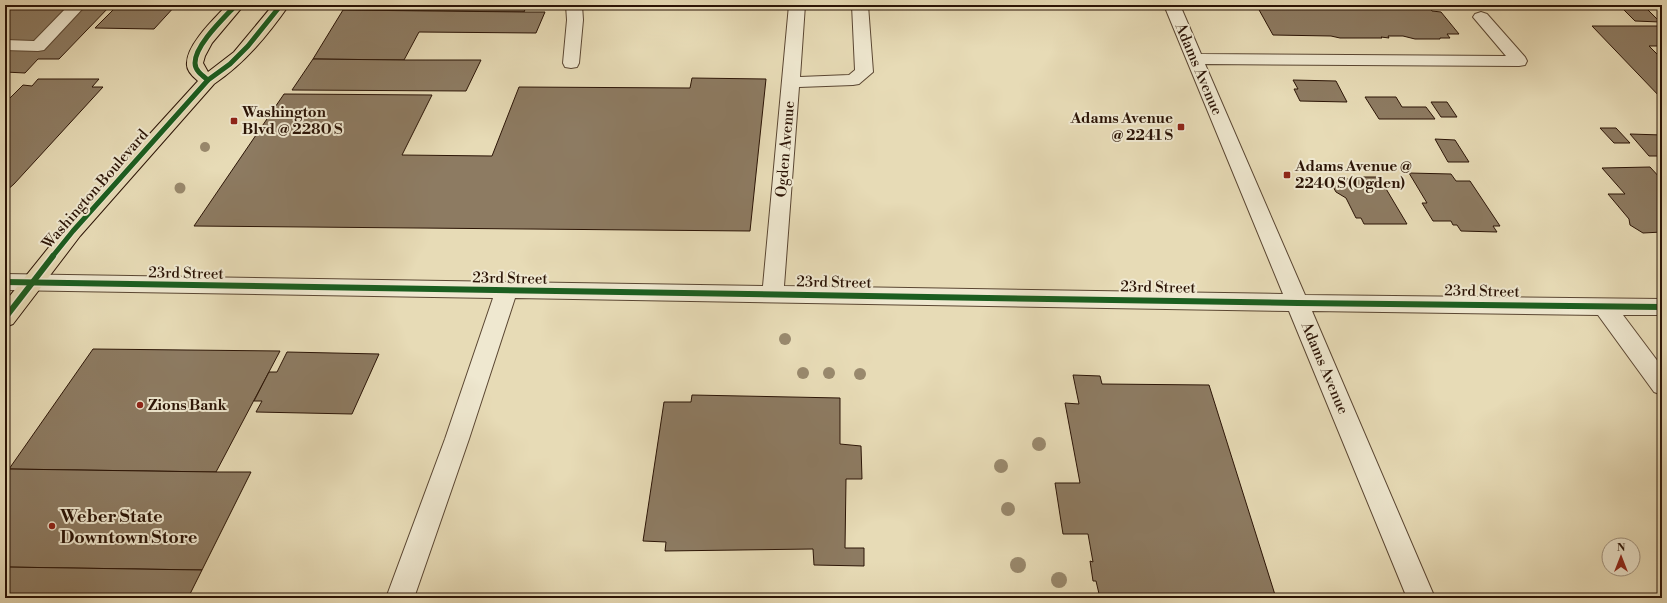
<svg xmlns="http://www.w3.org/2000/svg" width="1667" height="603" font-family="'Libre Bodoni',serif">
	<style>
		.building { fill: #8d7b62; stroke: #2b1406 }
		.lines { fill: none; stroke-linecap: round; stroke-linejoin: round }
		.minor-casing { stroke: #5a4632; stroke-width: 2 }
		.major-casing { stroke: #2b1406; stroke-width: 2 }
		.minor { fill: #efe8d0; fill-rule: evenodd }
		.major { fill: #e7dbb6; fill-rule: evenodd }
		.cycleway-far1-casing { stroke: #efe8d0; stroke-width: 7 }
		.cycleway-casing { stroke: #efe8d0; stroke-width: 9 }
		.cycleway-far1 { stroke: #1b5e20; stroke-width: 5 }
		.cycleway { stroke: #1b5e20; stroke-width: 6 }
		.tree { fill: #99896d }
		.poi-dot { fill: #8f2418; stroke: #efe8d0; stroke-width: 1.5 }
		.labels { text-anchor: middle; stroke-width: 4; stroke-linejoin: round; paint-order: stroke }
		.street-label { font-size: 15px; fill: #2b1406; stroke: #efe8d0 }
		.poi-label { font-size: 15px; font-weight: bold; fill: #2b1406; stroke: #efe8d0; text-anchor: start }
		.near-poi-label { font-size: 18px; font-weight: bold; fill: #2b1406; stroke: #efe8d0; text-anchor: start }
	</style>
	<rect width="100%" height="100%" fill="#e7dbb6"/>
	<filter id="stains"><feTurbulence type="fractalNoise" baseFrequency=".005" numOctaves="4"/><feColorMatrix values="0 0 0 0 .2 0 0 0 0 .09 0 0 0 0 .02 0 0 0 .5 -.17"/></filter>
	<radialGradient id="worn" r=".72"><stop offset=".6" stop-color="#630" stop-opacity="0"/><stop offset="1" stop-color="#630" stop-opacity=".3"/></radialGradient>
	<g class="building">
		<polygon points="5,5 111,5 59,59 38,59 25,73 5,72"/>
		<polygon points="118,5 176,5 154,29 95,28"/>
		<polygon points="347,5 527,5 524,12 343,10"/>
		<polygon points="1249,5 1521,5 1522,6 1456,6 1458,9 1430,8 1432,11 1441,12 1459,34 1447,34 1450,38 1440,38 1440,39 1415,39 1403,36 1388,36 1389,38 1381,37 1382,38 1340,38 1331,36 1273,35 1258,8 1250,8"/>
		<polygon points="1619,5 1643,5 1660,22 1635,21"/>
		<polygon points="343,10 524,12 545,12 536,33 419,32 404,60 313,59"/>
		<polygon points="1592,26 1662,26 1662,46 1649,46 1662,59 1662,99"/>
		<polygon points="313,59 404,60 481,60 466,91 292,90"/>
		<polygon points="692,78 766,79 750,231 194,226 284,94 432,95 402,155 492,156 519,87 690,88"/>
		<polygon points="38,79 99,79 92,87 103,87 14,184 5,192 5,103 23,85 32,86"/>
		<polygon points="1293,80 1336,81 1347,102 1300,101 1294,89 1298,89"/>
		<polygon points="1365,97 1396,97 1402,107 1426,107 1435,119 1379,119"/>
		<polygon points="1431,102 1447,102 1457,117 1441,117"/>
		<polygon points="1600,128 1616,128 1630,143 1614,143"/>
		<polygon points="1630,134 1662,135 1662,156 1649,156"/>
		<polygon points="1435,139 1455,140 1469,162 1448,162"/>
		<polygon points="1650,167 1662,180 1662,232 1643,233 1630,225 1629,219 1608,194 1625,194 1602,168"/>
		<polygon points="1409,173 1451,174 1456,181 1470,181 1500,226 1493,226 1497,232 1461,231 1457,225 1453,225 1451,221 1433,221 1422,203 1427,203"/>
		<polygon points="1355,177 1379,177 1407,224 1364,224 1361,218 1356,218 1346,198 1336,192 1332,185 1338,179 1357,179"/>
		<polygon points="93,349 280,351 216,472 9,469"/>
		<polygon points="287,352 379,354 352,414 256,412 262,401 254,401 269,372 277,372"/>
		<polygon points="1073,375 1100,376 1102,384 1209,385 1276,598 1100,598 1096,581 1093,581 1090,561 1093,562 1088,534 1063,534 1055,483 1080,483 1065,403 1079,404"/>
		<polygon points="692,395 840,398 840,444 861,446 862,479 846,479 845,548 864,548 864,566 814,565 813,549 665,551 666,542 643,541 664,402 691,402"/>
		<polygon points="9,469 216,472 251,472 202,570 5,567 5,475"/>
		<polygon points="5,567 202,570 188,598 5,598"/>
	</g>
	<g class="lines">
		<defs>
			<g id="minor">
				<polygon points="69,5 86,5 44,50 38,51 5,50 5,40 34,41"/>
				<polygon points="566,5 582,5 583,20 579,63 577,67 571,68 565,67 563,63 567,20"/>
				<polygon points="789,5 805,5 800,77 849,75 855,70 852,5 868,5 873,72 859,84 853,85 799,87 784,286 1283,294 1164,5 1180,5 1201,54 1506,56 1473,17 1475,14 1481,12 1487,14 1525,57 1527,61 1525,65 1519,66 1205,64 1305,295 1662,299 1662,315 1623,315 1662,367 1662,395 1654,392 1598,315 1312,311 1435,598 1407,598 1289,311 515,298 469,439 414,598 386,598 445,439 493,298 5,290 5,274 763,286"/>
			</g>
			<path id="major" d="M227,5H244L212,43L205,56L203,63L208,72L234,52L273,5H289C268,35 245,63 214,84L80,236L13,324L5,327V302L66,226L198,81C193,77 186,70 187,63C187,44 215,18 227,5Z"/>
		</defs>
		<use href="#minor" class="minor-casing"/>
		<use href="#major" class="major-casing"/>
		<use href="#minor" class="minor"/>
		<use href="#major" class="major"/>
		<defs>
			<g id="cycleway-far1">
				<path d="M208,80C203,76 195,71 195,63C195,45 224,18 236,5"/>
				<polyline points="52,257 73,231 208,80 230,64 248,46 281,5"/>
			</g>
			<g id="cycleway">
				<polyline points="5,282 1298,303 1662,307"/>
				<polyline points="5,318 53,256"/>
			</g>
		</defs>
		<use href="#cycleway-far1" class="cycleway-far1-casing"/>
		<use href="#cycleway" class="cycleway-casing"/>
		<use href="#cycleway-far1" class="cycleway-far1"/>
		<use href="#cycleway" class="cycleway"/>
	</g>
	<g class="tree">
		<circle cx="205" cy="147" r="5"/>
		<circle cx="180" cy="188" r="5.5"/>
		<circle cx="785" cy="339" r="6"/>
		<circle cx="803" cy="373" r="6"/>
		<circle cx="829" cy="373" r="6"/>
		<circle cx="860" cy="374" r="6"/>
		<circle cx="1039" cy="444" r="7"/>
		<circle cx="1001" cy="466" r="7"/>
		<circle cx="1008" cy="509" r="7"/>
		<circle cx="1018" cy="565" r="8"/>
		<circle cx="1059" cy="580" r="8"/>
	</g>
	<g class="poi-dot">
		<rect x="230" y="117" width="8" height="8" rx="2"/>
		<rect x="1177" y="123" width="8" height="8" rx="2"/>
		<rect x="1283" y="171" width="8" height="8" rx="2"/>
		<circle cx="140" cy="405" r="4"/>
		<circle cx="52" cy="526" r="4"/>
	</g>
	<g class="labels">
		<g class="street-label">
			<text transform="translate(1199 69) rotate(67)" y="5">Adams Avenue</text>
			<text transform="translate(785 149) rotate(-85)" y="5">Ogden Avenue</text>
			<text transform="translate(95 189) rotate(-49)" y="5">Washington Boulevard</text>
			<text transform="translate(186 273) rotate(1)" y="5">23rd Street</text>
			<text transform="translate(510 278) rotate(1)" y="5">23rd Street</text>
			<text transform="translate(834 282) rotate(1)" y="5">23rd Street</text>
			<text transform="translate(1158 287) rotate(1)" y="5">23rd Street</text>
			<text transform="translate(1482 291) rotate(1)" y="5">23rd Street</text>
			<text transform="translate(1325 368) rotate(67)" y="5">Adams Avenue</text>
		</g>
		<g class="poi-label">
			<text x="242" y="117">Washington<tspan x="242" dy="17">Blvd @ 2280 S</tspan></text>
			<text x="1173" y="123" text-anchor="end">Adams Avenue<tspan x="1173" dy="17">@ 2241 S</tspan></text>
			<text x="1295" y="171">Adams Avenue @<tspan x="1295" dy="17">2240 S (Ogden)</tspan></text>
			<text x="148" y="410">Zions Bank</text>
		</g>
		<g class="near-poi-label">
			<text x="60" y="522">Weber State<tspan x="60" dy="21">Downtown Store</tspan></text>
		</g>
	</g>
	<rect width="1667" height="603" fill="none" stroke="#e7dbb6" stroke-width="20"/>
	<rect x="6" y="6" width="1655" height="591" fill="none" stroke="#2b1406" stroke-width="2"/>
	<rect x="10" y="10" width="1647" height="583" fill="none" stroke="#2b1406"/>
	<g transform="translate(1621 557)"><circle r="19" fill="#efe8d0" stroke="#a1937f"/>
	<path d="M0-3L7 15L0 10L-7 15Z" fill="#8f2418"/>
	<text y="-6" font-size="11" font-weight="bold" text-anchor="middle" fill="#2b1406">N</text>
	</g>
	<rect width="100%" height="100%" filter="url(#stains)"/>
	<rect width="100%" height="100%" fill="url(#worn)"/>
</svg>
